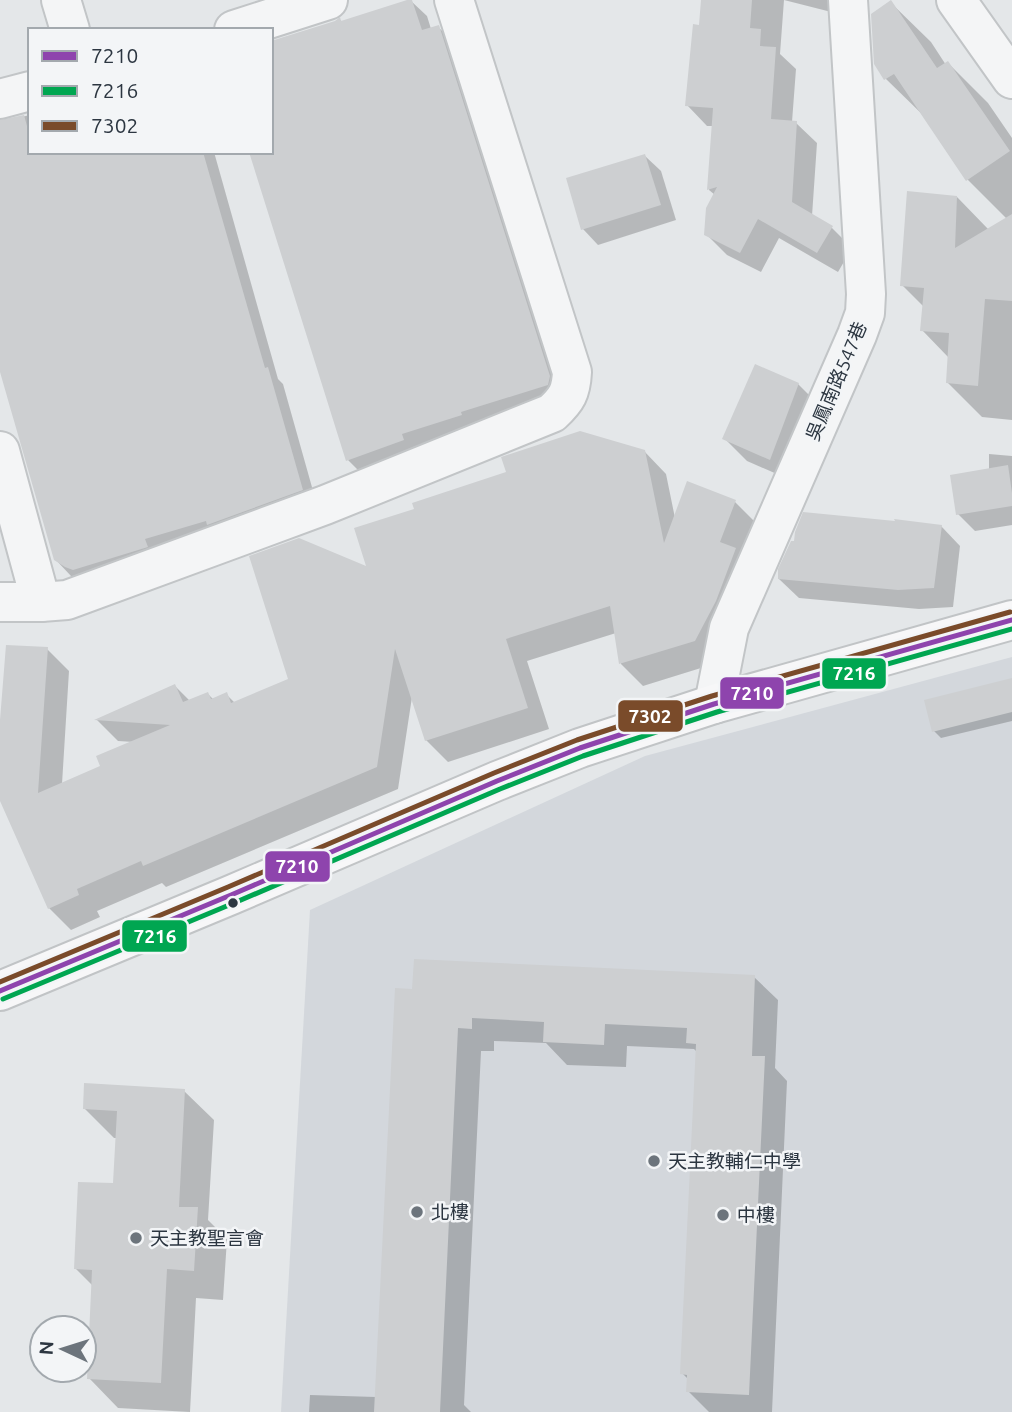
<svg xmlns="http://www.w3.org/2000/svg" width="1012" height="1412" font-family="Ubuntu,'Noto Sans TC',sans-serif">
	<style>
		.built { fill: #d3d7dc }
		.shadow { fill: #0003 }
		.building { fill: #cdcfd1 }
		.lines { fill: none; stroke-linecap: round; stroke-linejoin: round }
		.minor-casing { stroke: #c2c5c7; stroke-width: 42 }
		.primary-casing { stroke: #c1c4c6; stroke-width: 42 }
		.minor { stroke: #f4f5f6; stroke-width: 38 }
		.primary { stroke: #f7f7f8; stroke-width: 38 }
		.bus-1-casing { stroke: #f3f5f7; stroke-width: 10 }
		.bus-2-casing { stroke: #f3f5f7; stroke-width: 10 }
		.bus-3-casing { stroke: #f3f5f7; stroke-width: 10 }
		.bus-1 { stroke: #8e44ad; stroke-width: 5 }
		.bus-2 { stroke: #00a651; stroke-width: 5 }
		.bus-3 { stroke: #7a4b2a; stroke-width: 5 }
		.bus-dot { fill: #2c3641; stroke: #f3f5f7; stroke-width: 2.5 }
		.poi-dot { fill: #6c747c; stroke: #f3f5f7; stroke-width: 2.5 }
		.labels { text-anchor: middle; stroke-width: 5; stroke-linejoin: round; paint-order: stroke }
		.street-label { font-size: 19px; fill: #2c3641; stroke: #f3f5f7 }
		.poi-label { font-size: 19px; fill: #2c3641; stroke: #f3f5f7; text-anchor: start }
		.line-badge { stroke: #f3f5f7; stroke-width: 2.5 }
		.badge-label { font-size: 19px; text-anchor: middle; font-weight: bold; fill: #fff }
	</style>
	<rect width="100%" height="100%" fill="#e4e7e9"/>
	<polygon class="built" points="1012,657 1012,1412 281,1412 310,910 645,756"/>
	<g class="shadow">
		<polygon points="703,0 853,0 847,16 784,0 780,54 796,69 792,122 796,123 817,143 812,216 832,228 852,248 838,272 779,238 761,272 727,255 706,234 715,195 709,190 713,126 707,126 687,105 700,26"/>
		<polygon points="411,1 427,16 431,29 438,27 454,42 565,391 363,475 348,460 271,152 340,20 343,22"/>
		<polygon points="891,3 931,42 946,65 948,63 988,103 1012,138 1012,420 982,417 947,382 949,358 922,330 924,307 902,285 957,197 989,230 1007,219 968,180 926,118 886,79"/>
		<polygon points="30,115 30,152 214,152 278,379 283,384 317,505 82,582 71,576 55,559 0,366 0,122"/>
		<polygon points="645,156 661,171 676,220 598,245 583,229"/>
		<polygon points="798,384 821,407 793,481 747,461 724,438"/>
		<polygon points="644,451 666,474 675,518 735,502 757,524 717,663 643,686 621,664 616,633 527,661 549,729 448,762 426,740 412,697 398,789 166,887 162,883 97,911 100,917 71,930 49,908 0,796 0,721 47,649 69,671 62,784 102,767 134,742 118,741 97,720 175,686 190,701 208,694 214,700 226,694 235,703 290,680 368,569"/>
		<polygon points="989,454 1012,456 1012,525 975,531 958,514 989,470"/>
		<polygon points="941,526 960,546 953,607 919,609 799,598 779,579 796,543"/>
		<polygon points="1012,680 1012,721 941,738 934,731"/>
		<polygon points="754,977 778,1000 775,1068 787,1081 772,1412 709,1412 688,1391 689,1380 682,1373 697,1052 694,1049 627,1046 626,1067 567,1065 546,1043 494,1041 494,1051 481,1051 464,1405 471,1412 309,1412 310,1395 376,1397 396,990"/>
		<polygon points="184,1091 214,1120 208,1220 227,1239 223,1300 196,1298 190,1412 118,1408 89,1378 93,1286 75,1268 114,1185 117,1138 114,1138 85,1109"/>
	</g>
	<g class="building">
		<polygon points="407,0 412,0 422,30 439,25 550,376 548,385 461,412 462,415 402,434 404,440 346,461 249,152 271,152 271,41 335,21 340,17 341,21"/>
		<polygon points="701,0 752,0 750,28 761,29 760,46 776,47 771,119 797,121 792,202 833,226 817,253 758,219 740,253 704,235 706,208 717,187 707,190 713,108 685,106 693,24 699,25"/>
		<polygon points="891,0 937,68 948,61 1010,151 966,181 894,74 884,80 874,64 871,14"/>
		<polygon points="24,115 30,137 30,152 203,152 265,368 268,367 303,490 207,525 206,521 145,539 148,547 73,570 65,567 54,560 0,372 0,120"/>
		<polygon points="645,154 661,205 581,230 566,178"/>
		<polygon points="907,191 957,196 955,248 1012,214 1012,301 985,299 978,386 946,383 949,333 920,331 924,288 900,286"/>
		<polygon points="755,364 799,383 770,460 722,439"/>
		<polygon points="580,431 645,450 664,543 687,481 736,500 720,542 736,548 716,601 695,641 619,664 610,606 506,639 528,708 425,741 395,649 377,767 143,866 141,861 77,889 79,895 48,909 0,801 0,720 6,645 48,647 38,793 100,766 96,756 170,725 94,720 175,684 183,702 208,692 211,699 227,692 231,703 288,679 249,556 299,538 366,566 354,528 414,509 412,503 506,472 501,457"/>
		<polygon points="1008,465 1012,493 1012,506 956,515 950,475"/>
		<polygon points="803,512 895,521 894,519 942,525 934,588 898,590 778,579 778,569 791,541 794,541 795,532"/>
		<polygon points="1012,678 1012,712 932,732 924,700"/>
		<polygon points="414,959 755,975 752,1056 765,1056 749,1395 686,1392 687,1375 680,1374 696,1044 686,1043 687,1028 605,1024 604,1045 543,1042 544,1022 472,1018 472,1029 458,1028 440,1412 374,1412 395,988 412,989"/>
		<polygon points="84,1083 185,1089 179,1207 198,1207 194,1271 167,1269 161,1383 87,1379 92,1270 74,1269 78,1182 113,1183 117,1111 83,1109"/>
	</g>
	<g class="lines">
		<defs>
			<g id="minor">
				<polyline points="61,0 70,30"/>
				<polyline points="956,0 1012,79"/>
				<polyline points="234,30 328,0"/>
				<polyline points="0,99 30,91"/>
				<polyline points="0,451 41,602"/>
				<path d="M0,602H41L67,600L325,505L552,413C567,399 571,392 572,372L454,0"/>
				<polyline points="714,704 729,628 857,335 865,313 866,294 848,0"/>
			</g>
			<polyline id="primary" points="0,991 231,895 497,781 580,748 714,704 1012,620"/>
		</defs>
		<use href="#minor" class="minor-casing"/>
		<use href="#primary" class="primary-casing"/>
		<use href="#minor" class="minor"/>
		<use href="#primary" class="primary"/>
		<defs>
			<polyline id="bus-1" points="0,991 231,895 497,781 580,748 714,704 1012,620"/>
			<polyline id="bus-2" points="3,999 234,903 500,789 583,756 717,712 1012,629"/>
			<polyline id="bus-3" points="0,982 228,887 494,773 577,740 712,696 1010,612"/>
		</defs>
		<use href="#bus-1" class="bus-1-casing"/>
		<use href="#bus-2" class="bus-2-casing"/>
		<use href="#bus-3" class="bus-3-casing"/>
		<use href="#bus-1" class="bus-1"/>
		<use href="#bus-2" class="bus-2"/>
		<use href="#bus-3" class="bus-3"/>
	</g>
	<circle class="bus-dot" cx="233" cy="903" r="6"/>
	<g class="poi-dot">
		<circle cx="654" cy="1161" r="7"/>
		<circle cx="417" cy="1212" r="7"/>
		<circle cx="723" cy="1215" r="7"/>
		<circle cx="136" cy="1238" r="7"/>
	</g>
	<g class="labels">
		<g class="street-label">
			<text transform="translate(836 381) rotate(-67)" y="7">吳鳳南路547巷</text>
		</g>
		<g class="poi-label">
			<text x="668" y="1168">天主教輔仁中學</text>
			<text x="431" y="1219">北樓</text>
			<text x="737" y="1222">中樓</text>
			<text x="150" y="1245">天主教聖言會</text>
		</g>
	</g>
	<g class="line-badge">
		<rect x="821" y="657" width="66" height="33" rx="7" fill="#00a651"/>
		<rect x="719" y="676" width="66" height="34" rx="7" fill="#8e44ad"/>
		<rect x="617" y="699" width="67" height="34" rx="7" fill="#7a4b2a"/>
		<rect x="264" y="850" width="67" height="33" rx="7" fill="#8e44ad"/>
		<rect x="121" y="919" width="67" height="34" rx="7" fill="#00a651"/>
	</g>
	<g class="badge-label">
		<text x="854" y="680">7216</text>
		<text x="752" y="700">7210</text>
		<text x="650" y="723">7302</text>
		<text x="297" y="873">7210</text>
		<text x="155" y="943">7216</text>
	</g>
	<rect x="28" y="28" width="245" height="126" fill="#f3f5f7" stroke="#a3a9ae" stroke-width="2"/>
	<rect x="42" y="51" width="35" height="10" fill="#8e44ad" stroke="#a3a9ae" stroke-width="2"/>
	<text x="91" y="63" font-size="21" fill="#2c3641">7210</text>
	<rect x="42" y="86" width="35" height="10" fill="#00a651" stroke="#a3a9ae" stroke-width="2"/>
	<text x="91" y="98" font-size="21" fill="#2c3641">7216</text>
	<rect x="42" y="121" width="35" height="10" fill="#7a4b2a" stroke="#a3a9ae" stroke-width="2"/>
	<text x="91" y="133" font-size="21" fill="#2c3641">7302</text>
	<g transform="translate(63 1349) rotate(274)"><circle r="33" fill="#f3f5f7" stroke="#a3a9ae" stroke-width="2"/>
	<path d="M0-5L12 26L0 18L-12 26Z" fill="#6c747c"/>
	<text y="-10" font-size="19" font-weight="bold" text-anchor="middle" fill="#2c3641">N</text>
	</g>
</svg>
